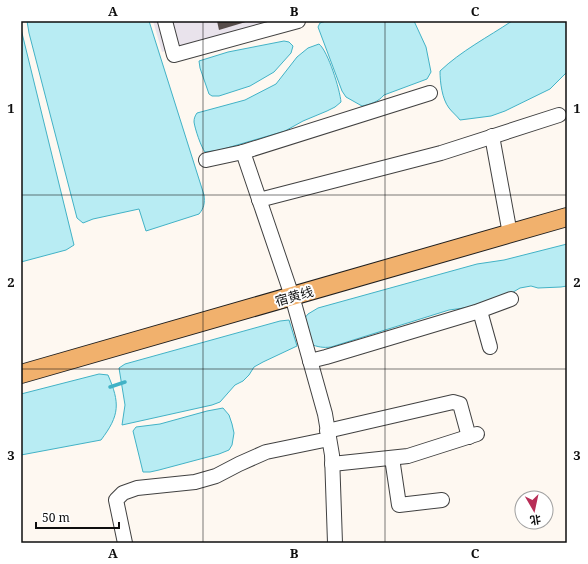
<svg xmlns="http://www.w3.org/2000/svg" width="588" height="564" font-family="'Noto Serif','Noto Sans SC',serif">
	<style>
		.industrial { fill: #e9e3ec }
		.water { fill: #b8ecf3; stroke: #42b2c6 }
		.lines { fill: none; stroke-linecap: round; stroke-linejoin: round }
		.stream { stroke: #42b2c6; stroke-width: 3.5 }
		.building { fill: #574d4b }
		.minor-casing { stroke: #414141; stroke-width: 16 }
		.major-casing { stroke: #1f1f1f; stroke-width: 20 }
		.minor { stroke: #fff; stroke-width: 14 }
		.major { stroke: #f1b16d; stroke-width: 18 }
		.grid { fill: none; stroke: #0e0e0e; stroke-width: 1; stroke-opacity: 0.55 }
		.labels { text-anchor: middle; stroke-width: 4; stroke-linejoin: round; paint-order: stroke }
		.street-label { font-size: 13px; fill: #0e0e0e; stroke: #fff }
		.neatline { fill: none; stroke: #0e0e0e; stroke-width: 1.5 }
		.grid-label { font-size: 13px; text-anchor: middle; font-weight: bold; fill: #0e0e0e }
	</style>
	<rect width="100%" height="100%" fill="#fef8f1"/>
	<polygon class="industrial" points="153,21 269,21 162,52"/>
	<g class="water">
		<path d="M27,21H149L204,195C205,203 204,208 199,214L146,231L139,209L93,219L83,223L77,218L29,33Z"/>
		<path d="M326,21H414L426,47L431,72L427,79L384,95C378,102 371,104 362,106L346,97L342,91L318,27L320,23Z"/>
		<path d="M512,21H567V72L550,89L505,111L491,116L460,120C457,116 452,112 449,108C442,99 440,82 440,71C461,51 488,37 512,21Z"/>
		<polygon points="21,29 74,245 66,250 21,262"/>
		<polygon points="284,41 289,42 293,46 291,53 274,72 250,86 219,96 212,96 209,94 200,68 199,61 228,52"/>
		<path d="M319,44C328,51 340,90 341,102L335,107L327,111L303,121L285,131L220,150L205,152C201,147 195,129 194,122C194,118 195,116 197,113L245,100L276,84L297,57L308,48Z"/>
		<path d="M567,244V286L561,287L538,288L531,286L520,288L493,304L449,310L331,347C323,348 318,347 310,344L304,319L308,314L318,308L477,264L504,260Z"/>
		<polygon points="289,320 297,346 263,362 254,367 249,375 243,381 235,385 220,402 212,405 122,425 125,405 119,368 125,364 280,321"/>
		<path d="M99,374L108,375C120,403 120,415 101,440L21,455V394Z"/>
		<polygon points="223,408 229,415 232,424 234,433 232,445 229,450 219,454 159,470 150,472 143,472 133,431 136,427 160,424 207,411"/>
	</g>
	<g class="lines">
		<polyline class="stream" points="110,387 125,382"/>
	</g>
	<polygon class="building" points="217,21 249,21 219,30"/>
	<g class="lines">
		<defs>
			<g id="minor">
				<polyline points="165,21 174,55 298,21"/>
				<polyline points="492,136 510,234"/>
				<polyline points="243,152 292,296 325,414 332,455 335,543"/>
				<polyline points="206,160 243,152 430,93"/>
				<polyline points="259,200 441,153 559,115"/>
				<polyline points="480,311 490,347"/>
				<polyline points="310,361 326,357 476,312 511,299"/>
				<polyline points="327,431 453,402 460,404 469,437"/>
				<polyline points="392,458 399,505 442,500"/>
				<polyline points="332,464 408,456 477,434"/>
				<polyline points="125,543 116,500 123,493 137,488 195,482 216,476 239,464 266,452 329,439"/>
			</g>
			<polyline id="major" points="21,374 567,217"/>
		</defs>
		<use href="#minor" class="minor-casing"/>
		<use href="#major" class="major-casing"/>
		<use href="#minor" class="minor"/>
		<use href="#major" class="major"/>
	</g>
	<path class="grid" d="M203,21V543M385,21V543M21,195H567M21,369H567"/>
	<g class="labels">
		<g class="street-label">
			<text transform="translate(294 296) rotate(-16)" y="5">宿黄线</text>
		</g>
	</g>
	<rect width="588" height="564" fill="none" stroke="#ffffff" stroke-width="44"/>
	<g transform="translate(534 510) rotate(171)"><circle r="19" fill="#ffffff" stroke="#9f9f9f"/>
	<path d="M0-3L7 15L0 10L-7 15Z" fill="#b82d56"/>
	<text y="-6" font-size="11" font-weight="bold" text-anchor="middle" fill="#0e0e0e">北</text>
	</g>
	<path d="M36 522v6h83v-6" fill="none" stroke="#0e0e0e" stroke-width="2"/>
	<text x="42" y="522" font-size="12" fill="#0e0e0e" stroke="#ffffff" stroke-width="3" paint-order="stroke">50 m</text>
	<rect x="22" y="22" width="544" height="520" class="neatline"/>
	<g class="grid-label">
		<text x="113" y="16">A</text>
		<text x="294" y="16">B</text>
		<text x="475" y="16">C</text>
		<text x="11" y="113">1</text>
		<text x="577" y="113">1</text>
		<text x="11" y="287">2</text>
		<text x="577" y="287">2</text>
		<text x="11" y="460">3</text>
		<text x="577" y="460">3</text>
		<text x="113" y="558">A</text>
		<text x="294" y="558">B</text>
		<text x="475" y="558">C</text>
	</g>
</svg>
